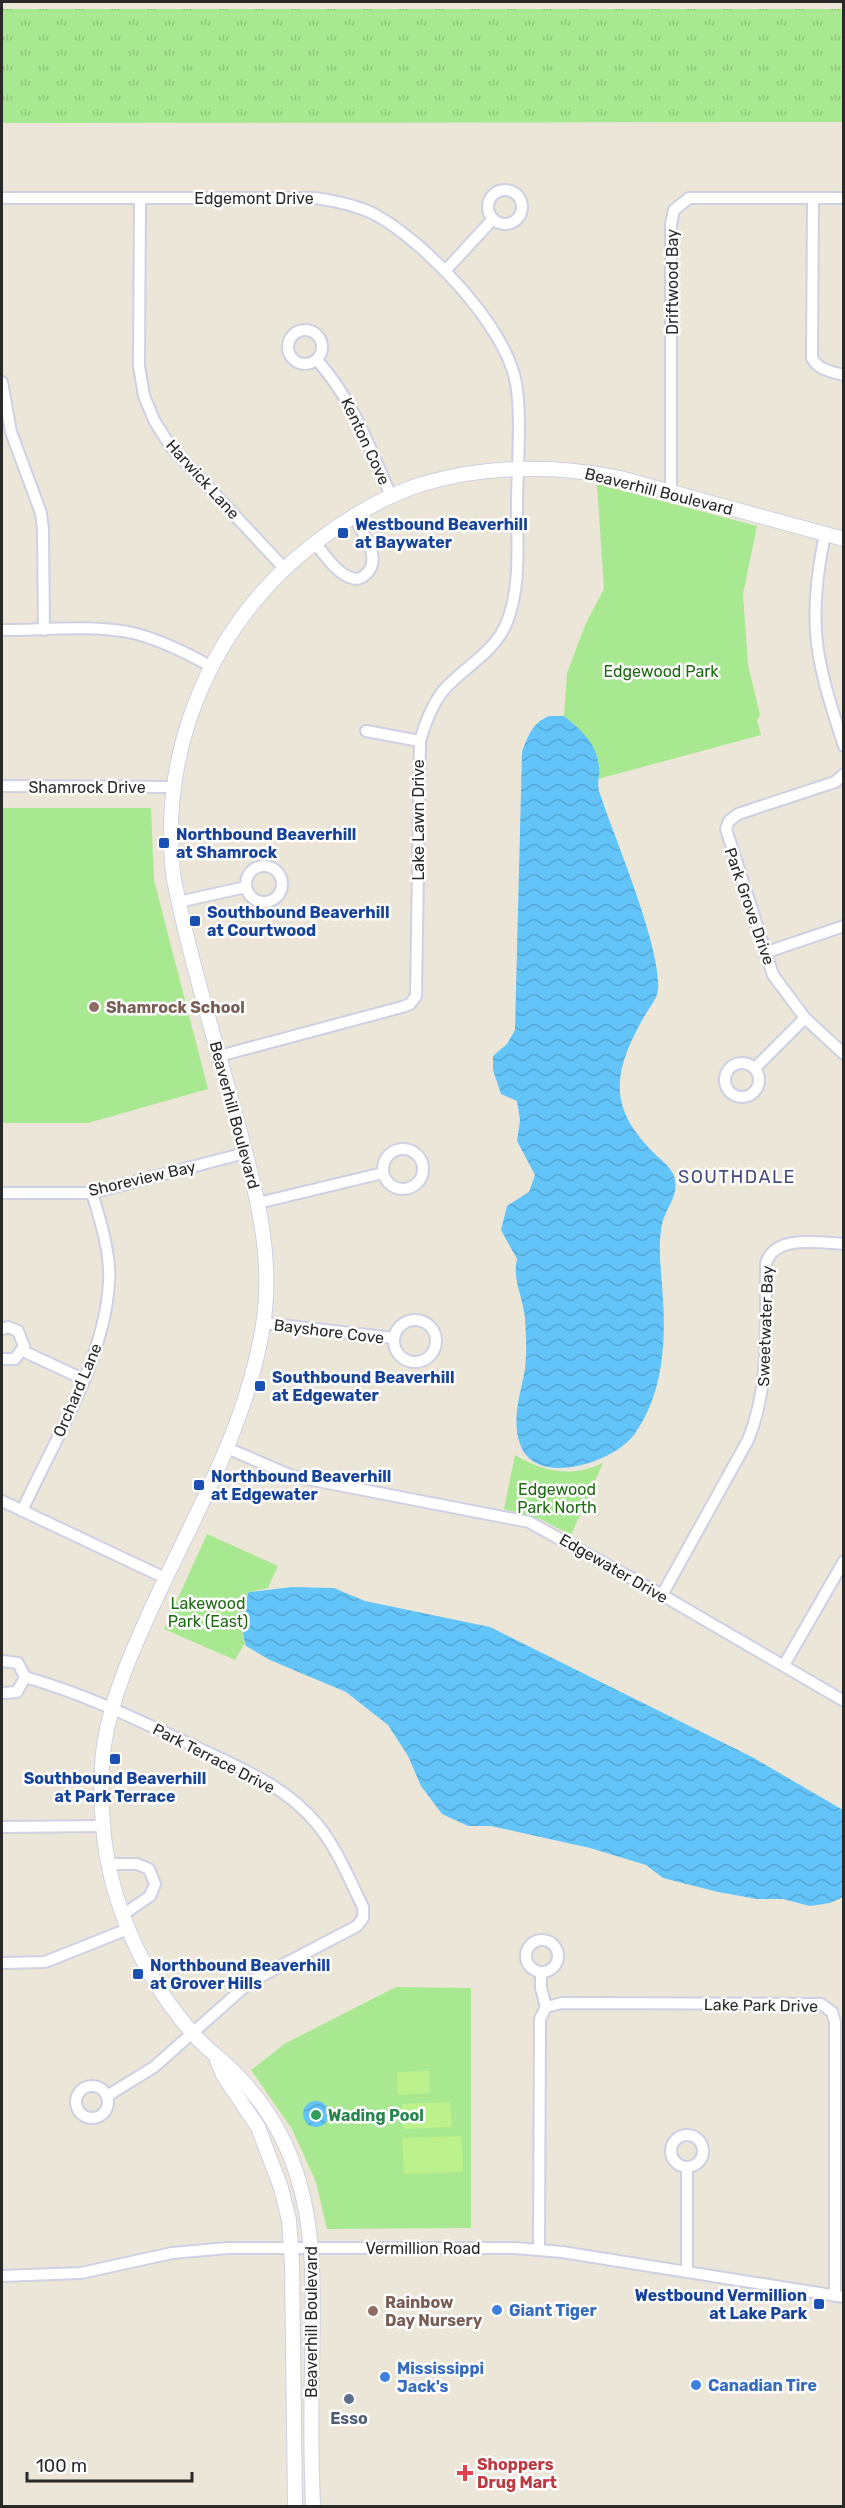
<svg xmlns="http://www.w3.org/2000/svg" width="845" height="2508" font-family="Rubik,sans-serif">
	<style>
		.grass { fill: url(#grass-tufts) }
		.park { fill: #a7e890 }
		.pitch { fill: #bdf18b }
		.water { fill: url(#water-waves) }
		.lines { fill: none; stroke-linecap: round; stroke-linejoin: round }
		.minor-casing { stroke: #ced0e3; stroke-width: 14 }
		.tertiary-casing { stroke: #ced0e3; stroke-width: 16 }
		.minor { stroke: #fff; stroke-width: 10 }
		.tertiary { stroke: #fff; stroke-width: 14 }
		.transit-dot { fill: #1a4fb4; stroke: #fff; stroke-width: 2 }
		.education-dot { fill: #8d6e63; stroke: #fff; stroke-width: 2 }
		.leisure-dot { fill: #2e9e5b; stroke: #fff; stroke-width: 2 }
		.shop-dot { fill: #3f7fe0; stroke: #fff; stroke-width: 2 }
		.service-dot { fill: #5c6f8a; stroke: #fff; stroke-width: 2 }
		.health-dot { fill: #e0444e; stroke: #fff; stroke-width: 2 }
		.labels { text-anchor: middle; stroke-width: 5; stroke-linejoin: round; paint-order: stroke }
		.street-label { font-size: 16px; fill: #292929; stroke: #fff }
		.transit-label { font-size: 16px; font-weight: bold; fill: #164399; stroke: #fff; text-anchor: start }
		.park-label { font-size: 16px; fill: #1f6b13; stroke: #fff }
		.education-label { font-size: 16px; font-weight: bold; fill: #785e54; stroke: #fff; text-anchor: start }
		.leisure-label { font-size: 16px; font-weight: bold; fill: #27864d; stroke: #fff; text-anchor: start }
		.shop-label { font-size: 16px; font-weight: bold; fill: #366cbe; stroke: #fff; text-anchor: start }
		.service-label { font-size: 16px; font-weight: bold; fill: #4e5e75; stroke: #fff }
		.health-label { font-size: 16px; font-weight: bold; fill: #be3a42; stroke: #fff; text-anchor: start }
		.neighbourhood-label { font-size: 18px; letter-spacing: 1.5px; fill: #464b7d; stroke: #fff }
	</style>
	<defs>
		<pattern id="grass-tufts" width="24" height="20" patternUnits="userSpaceOnUse" patternTransform="scale(1.5)"><rect width="24" height="20" fill="#a7e890"/><path d="M3 7l-1-3M5 7V3M7 7l1-3M15 17l-1-3M17 17v-4M19 17l1-3" fill="none" stroke="#90c77c"/></pattern>
		<pattern id="water-waves" width="16" height="10" patternUnits="userSpaceOnUse" patternTransform="scale(1.5)"><rect width="16" height="10" fill="#62c4f8"/><path d="M0 5q4-4 8 0t8 0" fill="none" stroke="#55a8d5"/></pattern>
	</defs>
	<rect width="100%" height="100%" fill="#ece6d9"/>
	<polygon class="grass" points="2,9 843,9 843,122 2,123"/>
	<g class="park">
		<path d="M597,484L757,526L743,594L748,665L760,715L757,720L761,735L598,779C602,750 585,733 564,716L567,673L586,623L604,589Z"/>
		<polygon points="2,808 151,808 154,880 208,1089 88,1123 2,1123"/>
		<path d="M515,1455C544,1472 572,1478 603,1463L571,1535L540,1519L504,1509Z"/>
		<path d="M207,1534L278,1566L268,1588L249,1592C241,1610 239,1624 245,1643L235,1660L164,1629Z"/>
		<polygon points="396,1987 471,1988 471,2228 327,2229 316,2182 292,2129 251,2070 286,2043"/>
	</g>
	<g class="pitch">
		<polygon points="430,2071 430,2093 398,2095 397,2072"/>
		<polygon points="450,2102 452,2127 403,2129 402,2104"/>
		<polygon points="462,2136 463,2172 404,2174 402,2138"/>
	</g>
	<g class="water">
		<path d="M549,716H564C581,730 597,743 599,767C600,775 597,783 599,791C612,832 667,959 657,995C654,1002 648,1010 644,1017C631,1040 618,1066 620,1093C622,1117 638,1137 654,1153C662,1161 670,1166 674,1176C680,1196 666,1207 662,1224C657,1249 662,1275 663,1300C666,1346 662,1398 633,1436C612,1463 535,1488 520,1444C511,1418 521,1393 525,1369C527,1353 526,1333 525,1318C523,1297 512,1279 517,1259L501,1230L507,1206L529,1192L535,1175L517,1141L520,1120L517,1101L501,1094L493,1070V1056L507,1044L515,1030L522,752C528,736 532,723 549,716Z"/>
		<path d="M292,1587L334,1588L365,1601L490,1627L752,1757L843,1810V1897L830,1903L810,1906L783,1899H757L718,1892L663,1878L646,1865L590,1848L491,1826H468L442,1814L421,1786L408,1756L388,1725L346,1692L270,1660L246,1646C240,1626 241,1611 249,1592Z"/>
		<circle cx="316" cy="2114" r="13"/>
	</g>
	<g class="lines">
		<defs>
			<g id="minor">
				<circle cx="505" cy="207" r="17"/>
				<path d="M2,198H315C336,201 357,205 376,215C426,243 505,325 516,383C522,419 517,468 517,506C517,545 521,586 507,622C494,654 463,667 442,692C431,707 425,723 420,741L416,996L410,1004L402,1007L219,1056"/>
				<polyline points="140,198 139,366 144,396 155,422 171,447 284,568"/>
				<path d="M813,198L812,358C818,370 832,372 844,375"/>
				<polyline points="445,271 493,219"/>
				<circle cx="305" cy="347" r="17"/>
				<path d="M317,360C354,402 369,446 391,496"/>
				<polyline points="2,382 11,432 41,513 43,529 44,630"/>
				<polyline points="671,493 671,224 674,210 689,198 844,198"/>
				<path d="M825,534C806,624 816,661 844,746"/>
				<path d="M315,543C324,554 338,575 352,578C357,580 362,578 365,575C384,560 362,531 353,516"/>
				<path d="M2,630C45,630 94,624 137,634C162,641 187,653 210,666"/>
				<polyline points="366,731 420,741"/>
				<polyline points="844,774 835,782 738,814 729,821 726,829 773,975 805,1018 844,1054"/>
				<polyline points="2,786 173,787"/>
				<circle cx="264" cy="884" r="18"/>
				<polyline points="178,902 246,887"/>
				<polyline points="764,953 844,926"/>
				<circle cx="742" cy="1080" r="17"/>
				<polyline points="755,1068 805,1018"/>
				<circle cx="403" cy="1169" r="20"/>
				<polyline points="2,1193 92,1193 245,1153"/>
				<polyline points="258,1203 383,1173"/>
				<circle cx="415" cy="1341" r="21"/>
				<polyline points="264,1323 394,1338"/>
				<polyline points="2,1329 8,1327 18,1331 24,1346 15,1359 2,1359"/>
				<polyline points="23,1351 83,1379"/>
				<polyline points="227,1448 292,1476 529,1522 662,1595 844,1701"/>
				<polyline points="2,1501 165,1578"/>
				<path d="M22,1511C54,1441 105,1359 109,1282C111,1254 100,1219 92,1193"/>
				<path d="M662,1595L748,1440C771,1384 765,1323 766,1263C776,1234 818,1243 844,1244"/>
				<polyline points="2,1661 18,1663 25,1677 17,1692 2,1693"/>
				<polyline points="784,1665 844,1561"/>
				<path d="M25,1677C85,1694 138,1720 194,1746C238,1767 285,1785 317,1824C337,1848 349,1879 363,1907V1918L357,1926L250,1982L154,2067L107,2096"/>
				<polyline points="2,1827 103,1826"/>
				<polyline points="109,1864 137,1864 149,1869 155,1884 150,1896 124,1914"/>
				<circle cx="542" cy="1956" r="16"/>
				<polyline points="2,1963 45,1962 128,1929"/>
				<polyline points="541,1972 541,1988 546,2007"/>
				<circle cx="92" cy="2102" r="16"/>
				<circle cx="687" cy="2151" r="16"/>
				<polyline points="687,2167 687,2272"/>
				<polyline points="539,2249 540,2019 546,2007 562,2003 821,2004 832,2012 835,2022 835,2296"/>
				<polyline points="2,2276 81,2273 172,2253 228,2248 515,2248 562,2252 844,2297"/>
			</g>
			<g id="tertiary">
				<polyline points="217,2060 223,2075 258,2127 281,2188 289,2220 292,2264 295,2506"/>
				<path d="M313,2506C311,2460 311,2413 312,2367C313,2292 318,2214 285,2144C273,2118 255,2093 235,2073C223,2060 209,2051 197,2038C145,1981 109,1903 103,1826C101,1797 100,1767 105,1739C113,1695 130,1656 148,1616C191,1521 247,1428 263,1325C275,1252 253,1180 234,1110C213,1032 188,953 173,874C159,739 218,610 330,532C358,512 388,495 422,484C487,465 554,465 620,478L844,539"/>
			</g>
		</defs>
		<use href="#minor" class="minor-casing"/>
		<use href="#tertiary" class="tertiary-casing"/>
		<use href="#minor" class="minor"/>
		<use href="#tertiary" class="tertiary"/>
	</g>
	<g class="transit-dot">
		<rect x="337" y="527" width="12" height="12" rx="3"/>
		<rect x="158" y="837" width="12" height="12" rx="3"/>
		<rect x="189" y="915" width="12" height="12" rx="3"/>
		<rect x="254" y="1380" width="12" height="12" rx="3"/>
		<rect x="193" y="1479" width="12" height="12" rx="3"/>
		<rect x="109" y="1753" width="12" height="12" rx="3"/>
		<rect x="132" y="1968" width="12" height="12" rx="3"/>
		<rect x="813" y="2298" width="12" height="12" rx="3"/>
	</g>
	<g class="education-dot">
		<circle cx="94" cy="1007" r="6"/>
		<circle cx="373" cy="2311" r="6"/>
	</g>
	<circle class="leisure-dot" cx="316" cy="2115" r="6"/>
	<g class="shop-dot">
		<circle cx="497" cy="2310" r="6"/>
		<circle cx="385" cy="2377" r="6"/>
		<circle cx="696" cy="2385" r="6"/>
	</g>
	<circle class="service-dot" cx="349" cy="2399" r="6"/>
	<path class="health-dot" d="M462 2464h6v6h6v6h-6v6h-6v-6h-6v-6h6z"/>
	<g class="labels">
		<g class="street-label">
			<text x="254" y="204">Edgemont Drive</text>
			<text transform="translate(672 282) rotate(-90)" y="6">Driftwood Bay</text>
			<text transform="translate(366 441) rotate(65)" y="6">Kenton Cove</text>
			<text transform="translate(203 479) rotate(48)" y="6">Harwick Lane</text>
			<text transform="translate(659 491) rotate(14)" y="6">Beaverhill Boulevard</text>
			<text x="87" y="793">Shamrock Drive</text>
			<text transform="translate(418 820) rotate(-90)" y="6">Lake Lawn Drive</text>
			<text transform="translate(750 906) rotate(71)" y="6">Park Grove Drive</text>
			<text transform="translate(235 1115) rotate(75)" y="6">Beaverhill Boulevard</text>
			<text transform="translate(142 1178) rotate(-13)" y="6">Shoreview Bay</text>
			<text transform="translate(765 1326) rotate(-88)" y="6">Sweetwater Bay</text>
			<text transform="translate(329 1331) rotate(7)" y="6">Bayshore Cove</text>
			<text transform="translate(77 1390) rotate(-67)" y="6">Orchard Lane</text>
			<text transform="translate(614 1568) rotate(30)" y="6">Edgewater Drive</text>
			<text transform="translate(214 1758) rotate(27)" y="6">Park Terrace Drive</text>
			<text transform="translate(761 2005) rotate(1)" y="6">Lake Park Drive</text>
			<text x="423" y="2254">Vermillion Road</text>
			<text transform="translate(311 2322) rotate(-90)" y="6">Beaverhill Boulevard</text>
		</g>
		<g class="transit-label">
			<text x="355" y="530">Westbound Beaverhill<tspan x="355" dy="18">at Baywater</tspan></text>
			<text x="176" y="840">Northbound Beaverhill<tspan x="176" dy="18">at Shamrock</tspan></text>
			<text x="207" y="918">Southbound Beaverhill<tspan x="207" dy="18">at Courtwood</tspan></text>
			<text x="272" y="1383">Southbound Beaverhill<tspan x="272" dy="18">at Edgewater</tspan></text>
			<text x="211" y="1482">Northbound Beaverhill<tspan x="211" dy="18">at Edgewater</tspan></text>
			<text x="115" y="1784" text-anchor="middle">Southbound Beaverhill<tspan x="115" dy="18">at Park Terrace</tspan></text>
			<text x="150" y="1971">Northbound Beaverhill<tspan x="150" dy="18">at Grover Hills</tspan></text>
			<text x="807" y="2301" text-anchor="end">Westbound Vermillion<tspan x="807" dy="18">at Lake Park</tspan></text>
		</g>
		<g class="park-label">
			<text x="661" y="677">Edgewood Park</text>
			<text x="557" y="1495">Edgewood<tspan x="557" dy="18">Park North</tspan></text>
			<text x="208" y="1609">Lakewood<tspan x="208" dy="18">Park (East)</tspan></text>
		</g>
		<g class="education-label">
			<text x="106" y="1013">Shamrock School</text>
			<text x="385" y="2308">Rainbow<tspan x="385" dy="18">Day Nursery</tspan></text>
		</g>
		<g class="leisure-label">
			<text x="328" y="2121">Wading Pool</text>
		</g>
		<g class="shop-label">
			<text x="509" y="2316">Giant Tiger</text>
			<text x="397" y="2374">Mississippi<tspan x="397" dy="18">Jack's</tspan></text>
			<text x="708" y="2391">Canadian Tire</text>
		</g>
		<g class="service-label">
			<text x="349" y="2424">Esso</text>
		</g>
		<g class="health-label">
			<text x="477" y="2470">Shoppers<tspan x="477" dy="18">Drug Mart</tspan></text>
		</g>
		<g class="neighbourhood-label">
			<text x="737" y="1183">SOUTHDALE</text>
		</g>
	</g>
	<rect width="845" height="2508" fill="none" stroke="#292929" stroke-width="6"/>
	<path d="M27 2472v9h165v-9" fill="none" stroke="#292929" stroke-width="3"/>
	<text x="36" y="2472" font-size="18" fill="#292929" stroke="#ffffff" stroke-width="4.5" paint-order="stroke">100 m</text>
</svg>
